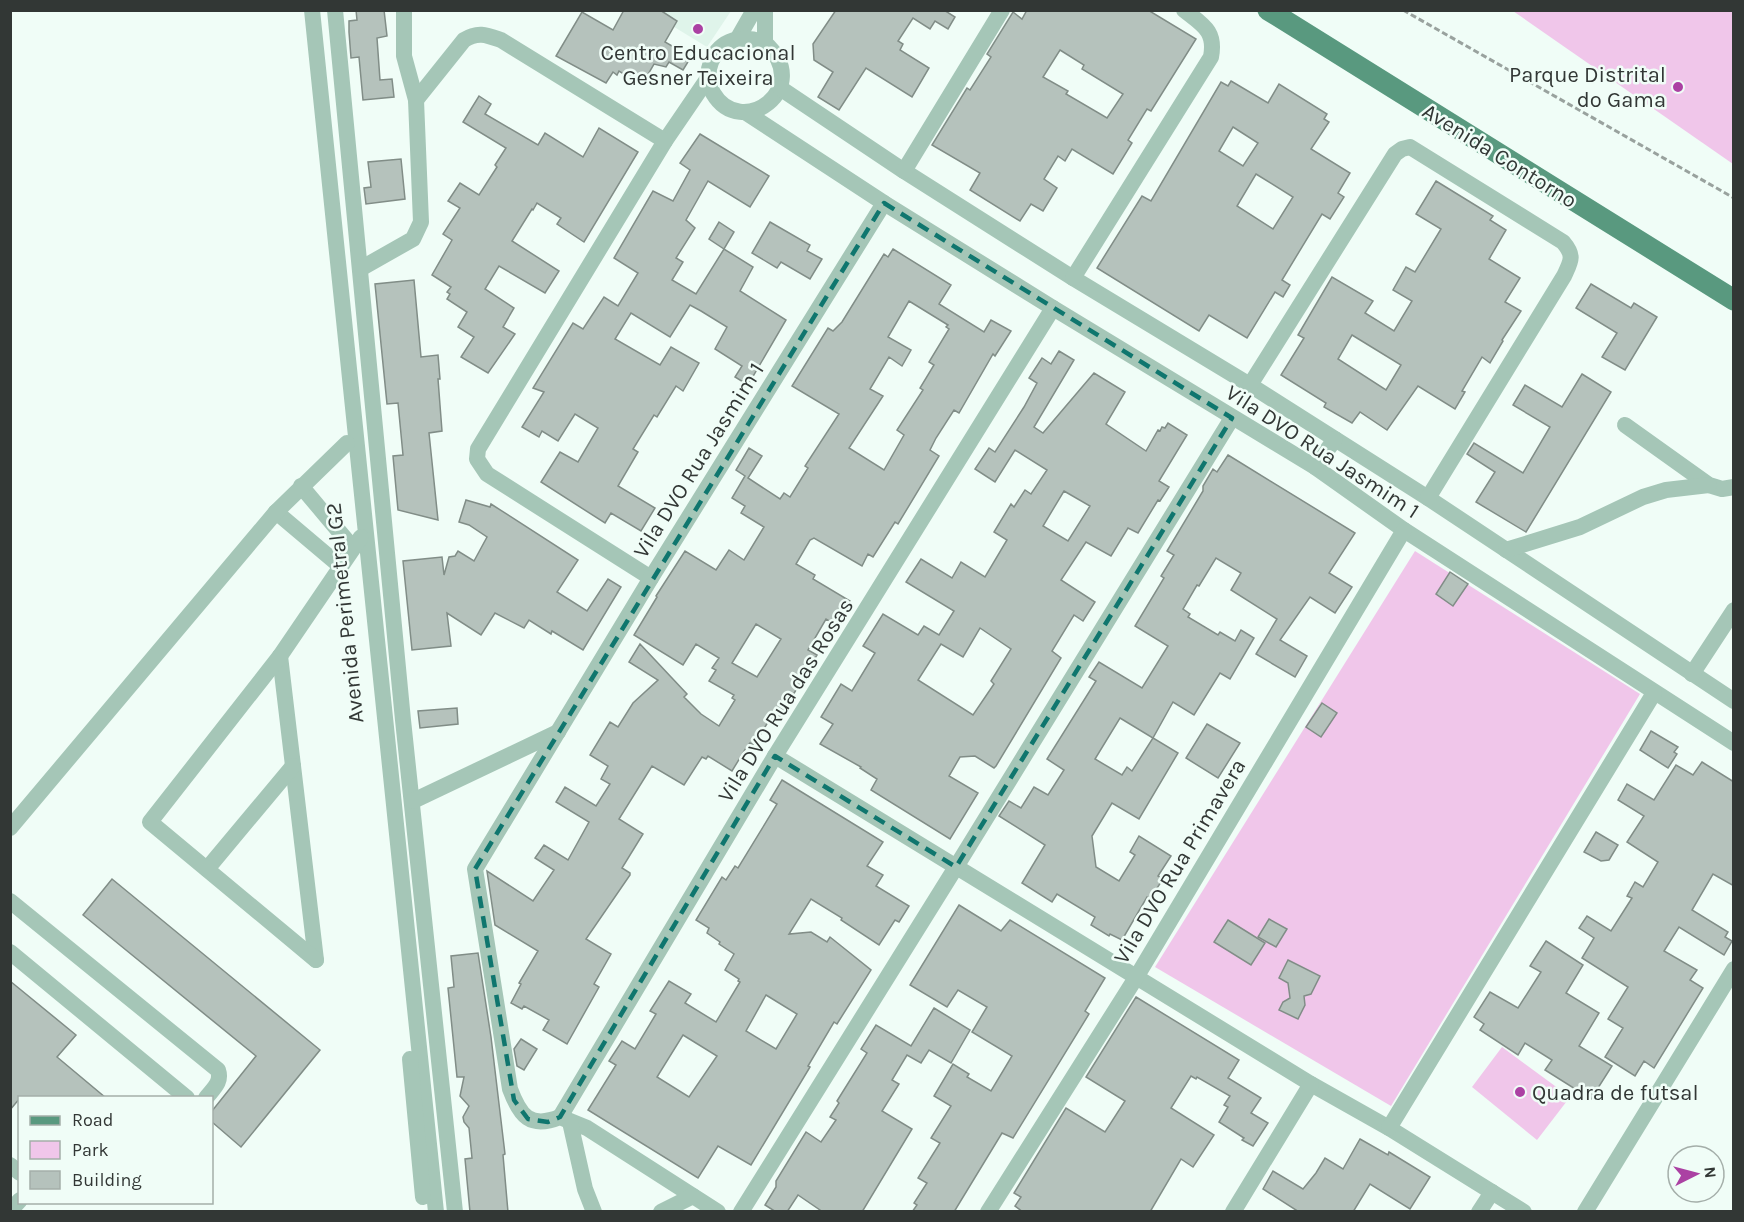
<svg xmlns="http://www.w3.org/2000/svg" width="1744" height="1222" font-family="Karla,sans-serif">
	<style>
		.built { fill: #dff4ea }
		.green { fill: #f0c6ea }
		.building { fill: #b5c2bc; stroke: #818d87; stroke-width: 1.5; fill-rule: evenodd }
		.lines { fill: none; stroke-linecap: round; stroke-linejoin: round }
		.path { stroke: #99a29e; stroke-width: 3; stroke-dasharray: 6 3; stroke-linecap: butt }
		.minor { stroke: #a5c6b7; stroke-width: 16 }
		.major { stroke: #59997f; stroke-width: 21 }
		.marked { fill: none; stroke: #0f766e; stroke-width: 4.5; stroke-dasharray: 12 8; stroke-linejoin: round }
		.poi-dot { fill: #ab41a3; stroke: #f0fdf7; stroke-width: 2 }
		.labels { text-anchor: middle; stroke-width: 5; stroke-linejoin: round; paint-order: stroke }
		.poi-label { font-size: 22px; fill: #323735; stroke: #f0fdf7 }
		.street-label { font-size: 22px; fill: #323735; stroke: #f0fdf7 }
	</style>
	<rect width="100%" height="100%" fill="#f0fdf7"/>
	<polygon class="built" points="648,11 731,11 707,47"/>
	<g class="green">
		<polygon points="1513,11 1733,11 1733,164"/>
		<polygon points="1415,551 1640,694 1391,1106 1155,967"/>
		<polygon points="1502,1047 1570,1097 1537,1140 1472,1087"/>
	</g>
	<g class="building">
		<polygon points="356,10 384,10 387,36 377,38 380,80 392,79 394,97 363,100 359,57 351,58 349,32 349,21 357,20"/>
		<polygon points="624,10 660,10 677,21 665,42 691,57 683,70 669,62 666,67 654,64 643,83 641,81 640,84 619,71 617,75 613,72 606,83 556,56 582,12 613,30"/>
		<polygon points="836,10 944,10 955,17 948,29 935,21 930,29 913,18 898,41 903,44 900,50 929,68 912,97 866,68 839,110 818,97 833,72 814,60 813,44"/>
		<path d="M1027,10H1148L1196,39L1151,111L1147,109L1128,140L1132,143L1113,174L1072,149L1065,161L1058,156L1044,179L1057,188L1043,211L1031,204L1020,221L970,190L980,173L932,145L967,88L970,90L991,57L987,54L1013,12L1022,19ZM1060,50L1084,65L1082,69L1123,94L1107,118L1066,94L1068,91L1043,77Z"/>
		<path d="M1231,81L1268,103L1279,84L1327,114L1324,119L1329,122L1311,149L1350,173L1338,193L1344,197L1330,219L1322,214L1282,280L1290,285L1283,297L1275,292L1247,338L1209,315L1199,331L1097,268L1142,196L1151,201L1221,82L1228,86ZM1233,127L1258,143L1243,166L1219,151ZM1256,174L1293,197L1273,229L1237,206Z"/>
		<polygon points="479,96 491,104 485,114 538,145 545,133 583,157 599,128 638,152 584,242 557,224 561,218 537,203 533,210 532,209 512,241 559,271 545,293 499,266 485,289 514,308 503,327 515,334 488,373 461,357 474,337 458,327 467,312 447,299 450,294 447,292 451,287 432,275 452,240 443,234 460,208 448,201 460,183 479,195 497,167 495,165 506,148 463,122"/>
		<polygon points="700,134 769,176 750,207 708,181 686,220 695,228 676,258 683,262 672,280 696,294 724,249 753,267 740,291 786,320 748,385 735,377 742,366 715,349 727,327 701,311 690,305 670,337 631,313 615,339 660,365 671,347 699,363 683,391 676,386 657,417 654,415 633,449 638,452 618,486 655,508 641,531 611,513 605,523 541,482 560,452 578,462 598,428 575,414 558,441 542,431 539,437 522,427 544,392 533,388 573,323 583,329 604,297 618,306 638,273 614,258 653,191 673,201 690,170 680,163"/>
		<polygon points="401,159 405,199 366,204 364,188 371,187 368,162"/>
		<path d="M1436,181L1493,216L1490,220L1506,230L1489,259L1520,278L1505,302L1521,311L1502,340L1503,341L1490,363L1482,357L1462,391L1465,392L1455,409L1418,386L1387,430L1360,412L1352,423L1324,407L1326,403L1281,375L1304,338L1298,335L1332,277L1373,301L1365,313L1394,331L1412,301L1393,290L1406,267L1415,272L1441,229L1416,214ZM1352,335L1401,365L1386,390L1338,359Z"/>
		<polygon points="719,222 734,232 724,249 709,239"/>
		<polygon points="770,222 810,245 807,251 822,259 810,279 781,262 777,268 752,253"/>
		<path d="M893,249L951,285L939,304L984,332L991,320L1011,331L995,356L993,354L959,413L954,410L936,438L930,450L939,456L898,524L895,522L873,557L868,554L862,566L814,538L810,540L796,564L815,575L813,579L850,601L836,625L826,619L808,650L817,655L775,725L768,722L754,745L750,743L746,748L732,771L708,756L706,759L702,757L684,785L652,766L619,819L643,834L622,868L630,873V875L586,939L611,954L594,984L599,987L567,1044L543,1030L549,1020L524,1006L522,1009L511,1003L521,984L519,983L538,951L495,925L487,871L533,901L554,870L535,858L544,845L568,860L589,822L556,802L565,787L596,806L610,784L601,779L608,766L590,755L610,722L618,727L633,703L658,680L629,662L640,644L687,694L684,697L701,714L719,726L735,700L732,698L734,695L709,681L716,670L712,668L719,658L696,644L683,665L634,635L657,597L656,596L685,551L716,570L729,550L744,560L764,527L741,513L745,506L732,498L745,476L736,470L749,448L762,456L748,478L780,499L784,493L790,497L808,468L805,466L839,414L792,386L828,328L833,331L842,322L884,254L888,257ZM909,301L948,325L946,327L949,329L929,362L934,365L920,388L923,390L897,430L904,435L884,470L849,448L883,396L870,389L889,357L902,366L911,350L888,337ZM756,624L781,639L757,677L732,663Z"/>
		<polygon points="414,280 421,357 438,355 440,379 438,379 442,431 429,433 438,520 398,510 394,467 393,456 403,455 398,403 387,404 375,284"/>
		<polygon points="1591,284 1631,308 1634,303 1657,317 1625,370 1602,357 1617,333 1576,308"/>
		<path d="M1059,351L1074,360L1034,427L1043,433L1094,373L1125,392L1106,424L1146,451L1158,430L1160,431L1162,427L1165,428L1168,423L1187,435L1159,481L1169,487L1160,501L1158,500L1138,533L1128,528L1111,556L1086,542L1061,580L1095,602L1083,621L1074,615L1052,651L1061,658L996,766L994,768L975,756L960,757L949,776L978,793L950,839L871,790L877,779L860,768L861,767L820,744L833,724L821,717L841,684L852,691L875,653L863,646L883,614L918,635L924,626L939,635L954,611L906,582L921,559L952,578L961,562L985,577L1007,540L994,532L1011,504L1014,507L1025,490L1031,494L1047,470L1015,450L995,482L975,469L989,448L995,452L1024,407L1037,383L1029,378L1042,358L1051,364ZM1064,491L1090,506L1068,541L1043,526ZM980,628L1011,649L991,681L994,684L973,715L918,680L941,644L963,657Z"/>
		<polygon points="1582,374 1611,392 1526,532 1476,502 1495,472 1467,454 1474,443 1523,473 1550,427 1513,405 1525,385 1562,407"/>
		<path d="M1228,455L1355,533L1329,573L1352,587L1335,613L1310,597L1280,640L1307,656L1295,677L1256,654L1277,619L1231,590L1241,573L1216,558L1199,586L1197,585L1183,609L1190,614L1188,617L1218,635L1220,632L1235,641L1241,630L1254,638L1230,679L1220,673L1194,715L1173,702L1153,738L1178,753L1139,819L1112,803L1092,836L1096,867L1119,881L1135,855L1130,852L1139,836L1171,856L1158,876L1163,879L1150,899L1147,897L1122,940L1110,934L1109,936L1091,925L1095,917L1057,894L1052,902L1022,883L1045,845L999,816L1009,801L1021,808L1034,787L1048,795L1064,770L1047,759L1096,681L1089,677L1099,662L1142,688L1168,646L1135,626L1164,578L1161,576L1174,555L1167,551L1203,491V486L1213,469L1217,472ZM1120,718L1153,738L1132,771L1127,767L1122,775L1095,759Z"/>
		<polygon points="466,500 490,507 491,504 578,560 557,592 587,611 608,579 621,587 583,650 552,631 551,634 529,620 524,628 495,613 481,635 447,613 451,646 412,650 403,561 442,557 444,575 449,557 455,556 458,551 474,561 487,537 469,525 459,522"/>
		<polygon points="1450,572 1468,584 1453,606 1436,594"/>
		<polygon points="1322,703 1337,713 1321,737 1306,727"/>
		<polygon points="457,708 458,724 420,728 418,711"/>
		<polygon points="1207,724 1240,743 1218,778 1186,758"/>
		<polygon points="1651,731 1678,747 1674,752 1677,754 1668,768 1640,750"/>
		<polygon points="1702,762 1734,782 1734,886 1713,874 1692,910 1728,932 1725,937 1732,941 1724,955 1679,927 1664,951 1697,970 1690,980 1703,988 1654,1068 1644,1061 1635,1076 1605,1057 1623,1028 1608,1019 1628,987 1582,958 1594,938 1579,928 1587,916 1611,931 1632,898 1627,896 1635,882 1643,887 1658,862 1627,842 1644,816 1618,800 1627,784 1654,800 1676,765 1693,775"/>
		<path d="M782,780L883,842L867,866L883,875L876,886L909,906L899,922L895,920L879,945L841,920L842,918L811,899L789,934L811,932L827,942L830,937L871,970L837,1024L834,1022L808,1066L810,1067L751,1165L718,1146L698,1178L588,1110L616,1065L609,1061L622,1041L635,1049L656,1014L650,1011L669,981L691,994L685,1003L716,1022L740,982L738,981L739,979L725,970L734,954L719,944L720,942L707,933L709,928L696,920L722,877L726,880L735,866L738,868L777,804L770,800ZM766,995L797,1014L776,1049L746,1031ZM683,1035L717,1056L689,1097L657,1077Z"/>
		<polygon points="1596,832 1618,845 1609,860 1601,861 1584,852"/>
		<polygon points="112,879 320,1050 241,1147 212,1122 212,1111 256,1056 83,915"/>
		<polygon points="959,905 1001,931 1010,920 1105,978 1085,1011 1089,1014 1013,1138 1002,1133 954,1212 912,1212 917,1205 914,1203 927,1183 918,1178 940,1143 931,1138 951,1106 934,1096 953,1064 969,1074 967,1077 991,1091 1012,1056 972,1032 987,1007 958,990 947,1007 910,985"/>
		<polygon points="1269,919 1287,929 1276,947 1258,937"/>
		<polygon points="1228,920 1265,943 1251,965 1214,942"/>
		<polygon points="1546,941 1583,965 1566,993 1599,1013 1579,1046 1612,1066 1591,1099 1545,1070 1552,1060 1525,1043 1518,1055 1480,1030 1484,1024 1474,1017 1490,992 1518,1008 1541,972 1530,966"/>
		<polygon points="478,953 491,1037 505,1154 503,1155 508,1212 470,1212 465,1159 472,1158 469,1128 464,1122 463,1117 469,1106 460,1096 464,1077 457,1077 448,988 454,987 451,956"/>
		<polygon points="1288,960 1320,976 1311,994 1304,996 1305,1005 1298,1019 1279,1010 1283,1002 1290,998 1288,983 1279,978"/>
		<polygon points="10,981 76,1035 57,1057 106,1098 20,1098 10,1110"/>
		<polygon points="1136,997 1239,1060 1228,1078 1261,1098 1251,1113 1268,1123 1253,1146 1242,1140 1244,1138 1219,1122 1228,1107 1224,1105 1230,1096 1197,1077 1196,1079 1191,1076 1171,1108 1214,1135 1193,1167 1181,1159 1150,1212 1023,1212 1015,1206 1021,1197 1014,1193 1066,1108 1105,1132 1125,1101 1086,1077"/>
		<polygon points="934,1008 970,1030 951,1063 929,1050 921,1063 907,1055 892,1080 899,1084 882,1111 912,1129 862,1212 823,1212 798,1195 787,1212 776,1212 765,1205 776,1187 776,1181 806,1132 821,1142 836,1120 830,1117 839,1103 837,1101 867,1053 861,1049 876,1025 911,1046"/>
		<polygon points="521,1039 537,1049 524,1070 517,1066 514,1049"/>
		<polygon points="1360,1139 1388,1155 1389,1152 1430,1177 1410,1209 1370,1184 1353,1212 1299,1212 1263,1189 1273,1171 1303,1189 1316,1173 1325,1158 1343,1169"/>
	</g>
	<g class="lines">
		<polyline class="path" points="1403,10 1734,198"/>
		<g class="minor">
			<polyline points="312,10 436,1212"/>
			<polyline points="335,10 403,720 455,1212"/>
			<polyline points="738,38 754,10"/>
			<path d="M765,43C743,34 720,39 711,62C707,72 708,84 713,93C741,141 815,88 765,43V10"/>
			<polyline points="708,78 665,141 478,449 477,459 487,474 651,578 884,203"/>
			<polyline points="780,88 904,171 1073,278 1250,385 1428,498 1734,701"/>
			<path d="M416,100L464,40C478,31 487,35 501,40L665,141"/>
			<polyline points="745,112 884,203 1053,308 1315,467 1404,530 1734,743"/>
			<polyline points="904,171 1002,10"/>
			<polyline points="360,269 413,239 421,222 416,100 404,56 404,10"/>
			<path d="M1073,278L1211,57C1216,31 1203,25 1184,10"/>
			<path d="M1250,385L1395,154L1402,149L1410,147L1563,242C1575,256 1571,261 1564,276L1428,498"/>
			<polyline points="1625,425 1709,485 1722,489 1734,487"/>
			<polyline points="1315,467 1335,439"/>
			<polyline points="301,486 353,548"/>
			<polyline points="276,512 340,566"/>
			<polyline points="1506,550 1580,527 1643,497 1666,490 1709,485"/>
			<path d="M651,578L475,869L510,1089C520,1116 530,1129 560,1117L587,1128L718,1212"/>
			<polyline points="280,656 316,960"/>
			<polyline points="1692,674 1734,610"/>
			<polyline points="775,756 1311,1084 1389,1128 1524,1212"/>
			<polyline points="413,801 558,732"/>
			<polyline points="10,828 276,512 347,443"/>
			<polyline points="207,869 293,766"/>
			<path d="M10,901L218,1070C222,1082 214,1088 206,1098"/>
			<polyline points="10,952 187,1098"/>
			<polyline points="316,960 150,822 280,656 361,537"/>
			<polyline points="410,1059 423,1197"/>
			<polyline points="560,1117 775,756 1053,308"/>
			<polyline points="570,1122 585,1189 594,1212"/>
			<polyline points="1389,1128 1654,693"/>
			<polyline points="10,1165 20,1173"/>
			<polyline points="10,1211 20,1200"/>
			<polyline points="661,1212 693,1196"/>
			<polyline points="741,1212 956,867 1232,418"/>
			<polyline points="988,1212 1137,976 1404,530"/>
			<polyline points="1233,1212 1311,1084"/>
			<polyline points="1479,1212 1492,1192"/>
			<polyline points="1585,1212 1734,969"/>
		</g>
		<polyline class="major" points="1268,10 1734,300"/>
	</g>
	<path class="marked" d="M884,203L1232,418L956,867L775,756L560,1117L548,1122L528,1119L514,1100L475,869Z"/>
	<g class="poi-dot">
		<circle cx="698" cy="29" r="6"/>
		<circle cx="1678" cy="87" r="6"/>
		<circle cx="1520" cy="1092" r="6"/>
	</g>
	<g class="labels">
		<g class="poi-label">
			<text x="698" y="60">Centro Educacional<tspan x="698" dy="25">Gesner Teixeira</tspan></text>
			<text x="1666" y="82" text-anchor="end">Parque Distrital<tspan x="1666" dy="25">do Gama</tspan></text>
			<text x="1532" y="1100" text-anchor="start">Quadra de futsal</text>
		</g>
		<g class="street-label">
			<text transform="translate(1500 155) rotate(32)" y="8">Avenida Contorno</text>
			<text transform="translate(1323 451) rotate(33)" y="8">Vila DVO Rua Jasmim 1</text>
			<text transform="translate(698 460) rotate(-58)" y="8">Vila DVO Rua Jasmim 1</text>
			<text transform="translate(344 613) rotate(-96)" y="8">Avenida Perimetral G2</text>
			<text transform="translate(785 700) rotate(-58)" y="8">Vila DVO Rua das Rosas</text>
			<text transform="translate(1179 861) rotate(-59)" y="8">Vila DVO Rua Primavera</text>
		</g>
	</g>
	<rect width="1744" height="1222" fill="none" stroke="#323735" stroke-width="24"/>
	<rect x="18" y="1096" width="195" height="108" fill="#f0fdf7" stroke="#a4aea9" stroke-width="1.5"/>
	<rect x="30" y="1116" width="30" height="9" fill="#59997f" stroke="#a4aea9" stroke-width="1.5"/>
	<text x="72" y="1126" font-size="18" fill="#323735">Road</text>
	<rect x="30" y="1141" width="30" height="18" fill="#f0c6ea" stroke="#a4aea9" stroke-width="1.5"/>
	<text x="72" y="1156" font-size="18" fill="#323735">Park</text>
	<rect x="30" y="1171" width="30" height="18" fill="#b5c2bc" stroke="#a4aea9" stroke-width="1.5"/>
	<text x="72" y="1186" font-size="18" fill="#323735">Building</text>
	<g transform="translate(1696 1174) rotate(84)"><circle r="28" fill="#f0fdf7" stroke="#a4aea9" stroke-width="1.5"/>
	<path d="M0-4.5L10 22L0 15L-10 22Z" fill="#ab41a3"/>
	<text y="-9" font-size="16" font-weight="bold" text-anchor="middle" fill="#323735">N</text>
	</g>
</svg>
